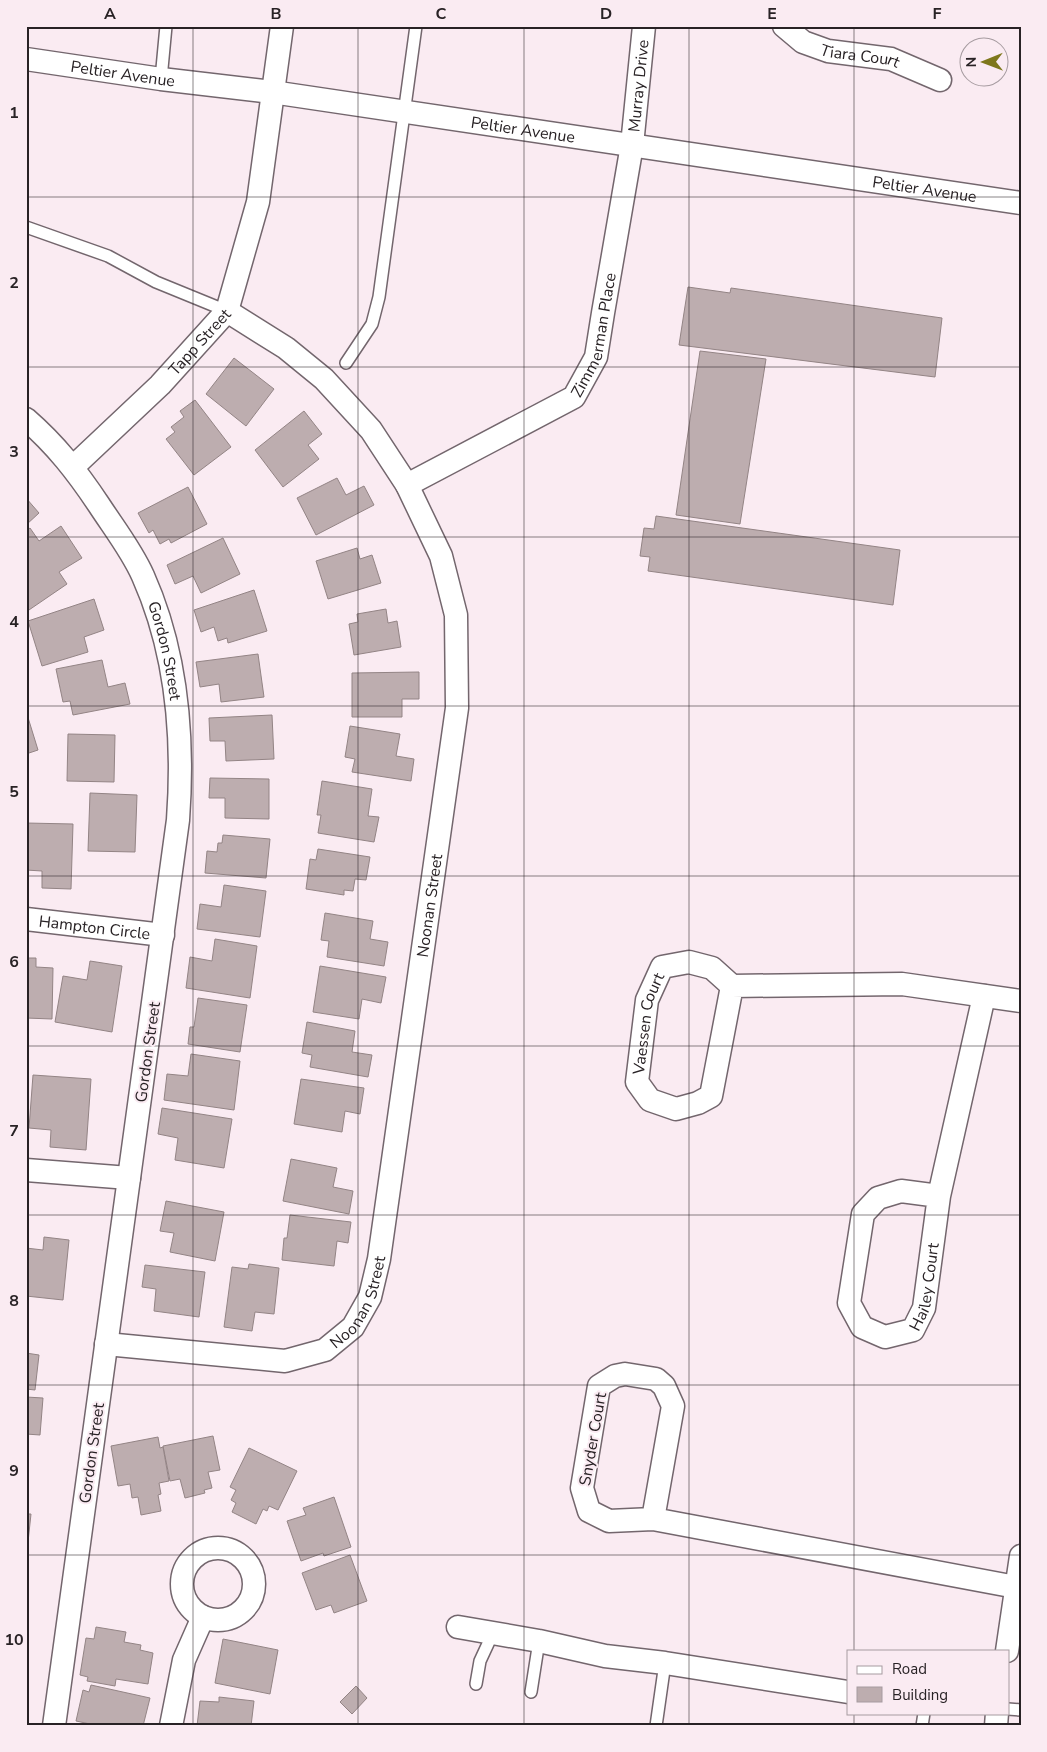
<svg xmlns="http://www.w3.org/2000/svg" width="1047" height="1752" font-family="'Nunito Sans',sans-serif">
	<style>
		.building { fill: #bdadaf; stroke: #938485 }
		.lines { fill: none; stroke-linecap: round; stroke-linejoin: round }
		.service-casing { stroke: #73666d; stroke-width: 14 }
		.minor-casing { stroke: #73666d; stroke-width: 25 }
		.service { stroke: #fff; stroke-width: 11 }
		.minor { stroke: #fff; stroke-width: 22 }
		.grid { fill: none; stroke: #282225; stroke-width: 1; stroke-opacity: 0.55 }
		.labels { text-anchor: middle; stroke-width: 4; stroke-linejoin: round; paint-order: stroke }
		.street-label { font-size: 16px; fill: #282225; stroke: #faebf2 }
		.neatline { fill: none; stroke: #282225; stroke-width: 2 }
		.grid-label { font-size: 16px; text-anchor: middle; font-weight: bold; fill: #282225 }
	</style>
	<rect width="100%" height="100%" fill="#faebf2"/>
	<g class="building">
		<polygon points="688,287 730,293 731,288 942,318 935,377 679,345"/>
		<polygon points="700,351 766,359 740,524 676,515"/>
		<polygon points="234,358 274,389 246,426 206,394"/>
		<polygon points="195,400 231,447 194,475 166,439 175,432 171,427 184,417 180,411"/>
		<polygon points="304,411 322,434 308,445 319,459 283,487 255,450"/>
		<polygon points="337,478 346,495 364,486 374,505 316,535 297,498"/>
		<polygon points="188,487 207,524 171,543 169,539 160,544 153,530 149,533 138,513"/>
		<polygon points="26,498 39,513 26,525"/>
		<polygon points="656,516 900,550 893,605 648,571 650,557 640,556 644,528 654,529"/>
		<polygon points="61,526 82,558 59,572 67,584 26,612 26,531 30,528 39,541"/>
		<polygon points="223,538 240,574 201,593 193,576 175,584 167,565"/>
		<polygon points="357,548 360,559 372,555 381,583 328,599 316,561"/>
		<polygon points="254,590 267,631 228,643 227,638 218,641 214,627 201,632 194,610"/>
		<polygon points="94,599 104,630 84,637 88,652 42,666 28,621"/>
		<polygon points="386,609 388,623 397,621 401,647 354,655 349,624 358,622 357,614"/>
		<polygon points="258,654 264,697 221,702 219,684 200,687 196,662"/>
		<polygon points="102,660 108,687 125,683 130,704 73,715 70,701 63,702 56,669"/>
		<polygon points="419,672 419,699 402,699 402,717 352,717 352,673"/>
		<polygon points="26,711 38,750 26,754"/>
		<polygon points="272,715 274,759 226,761 225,741 210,741 209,718"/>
		<polygon points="350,726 400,734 396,756 414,759 411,781 352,772 355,759 345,757"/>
		<polygon points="68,734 115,735 114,782 67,781"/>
		<polygon points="210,778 269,779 269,819 225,818 225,798 209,798"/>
		<polygon points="322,781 372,789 368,816 379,817 374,842 318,833 321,815 317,815"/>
		<polygon points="90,793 137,795 135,852 88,851"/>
		<polygon points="26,823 73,824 71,889 42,888 42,871 26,870"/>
		<polygon points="223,835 270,839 266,878 205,873 207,851 217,852 218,843 222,843"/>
		<polygon points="318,849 370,857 366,880 355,879 353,891 344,890 344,895 306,889 310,859 316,860"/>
		<polygon points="224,885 266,891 260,937 197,929 200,904 221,907"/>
		<polygon points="325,913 373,921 370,939 388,942 384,966 327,957 329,941 321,940"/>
		<polygon points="215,939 257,946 250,998 186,988 190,957 212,961"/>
		<polygon points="26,958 36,958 36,967 53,968 52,1019 26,1018"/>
		<polygon points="90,961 122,966 112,1032 55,1022 63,976 87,980"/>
		<polygon points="320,966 386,977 381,1003 362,999 359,1019 313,1012"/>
		<polygon points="198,998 247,1005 240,1052 188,1044 190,1027 194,1027"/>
		<polygon points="307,1022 355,1031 352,1052 372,1055 368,1077 310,1067 312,1055 302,1053"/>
		<polygon points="191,1054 240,1061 234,1110 164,1100 167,1074 188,1076"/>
		<polygon points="33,1075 91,1079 86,1150 50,1147 51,1130 29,1128"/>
		<polygon points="301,1079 364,1088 360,1114 345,1111 342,1132 294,1124"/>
		<polygon points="162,1108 232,1119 224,1168 175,1160 178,1138 158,1134"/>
		<polygon points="291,1159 337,1168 333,1187 353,1191 349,1214 283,1201"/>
		<polygon points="166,1201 224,1212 215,1261 170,1252 174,1233 160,1231"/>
		<polygon points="290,1215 351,1222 348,1243 337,1241 334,1266 282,1260 284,1238 287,1238"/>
		<polygon points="44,1237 69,1240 63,1300 26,1296 26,1248 43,1250"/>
		<polygon points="249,1264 279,1268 274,1314 255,1312 252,1331 224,1327 232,1267 248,1269"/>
		<polygon points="145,1265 205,1272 199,1317 154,1311 156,1289 142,1287"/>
		<polygon points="26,1353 39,1355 35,1390 26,1389"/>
		<polygon points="26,1397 43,1398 40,1435 26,1434"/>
		<polygon points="213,1436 220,1470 208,1472 212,1488 204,1490 205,1493 185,1498 180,1479 170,1481 163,1446"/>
		<polygon points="158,1437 160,1448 163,1447 169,1481 159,1483 161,1494 158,1495 161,1511 141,1515 138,1497 132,1498 130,1484 118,1486 111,1446"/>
		<polygon points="249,1448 297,1471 278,1510 269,1506 267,1511 263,1509 256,1524 232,1512 236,1503 231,1500 236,1490 230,1487"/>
		<polygon points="334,1497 351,1547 324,1556 323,1553 301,1561 287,1521 306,1515 303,1508"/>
		<polygon points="26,1514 31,1514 26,1561"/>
		<polygon points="350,1555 367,1601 334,1613 331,1605 316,1610 302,1573"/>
		<polygon points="96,1627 126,1632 124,1642 141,1645 140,1650 153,1653 148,1684 116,1679 115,1686 87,1681 88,1677 80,1675 86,1638 94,1639"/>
		<polygon points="223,1639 278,1650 270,1694 215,1683"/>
		<polygon points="91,1685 150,1698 143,1726 90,1726 90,1724 76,1721 83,1690 89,1692"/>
		<polygon points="356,1686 367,1698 352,1714 340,1702"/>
		<polygon points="219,1697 254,1701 251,1726 197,1726 200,1701 219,1702"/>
	</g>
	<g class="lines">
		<defs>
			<g id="service">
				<polyline points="161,79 166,26"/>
				<polyline points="26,227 108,256 156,282 227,311"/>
				<polyline points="346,363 372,324 379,297 416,26"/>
				<polyline points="476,1684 480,1661 493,1633"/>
				<polyline points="531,1692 539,1641"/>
				<polyline points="1008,1709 1021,1710"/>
				<polyline points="656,1726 665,1663"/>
				<polyline points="922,1726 924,1713"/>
			</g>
			<g id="minor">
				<path id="s1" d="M784,26L803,42L828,51L891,59L940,80"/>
				<path id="s2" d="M26,59L161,79L272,92L1021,203"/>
				<path id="s3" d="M26,419C56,445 77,472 99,505C114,528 132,551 143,576C177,652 184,738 178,820L54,1726"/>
				<path id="s4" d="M73,467L160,385L227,311L258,202L282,26"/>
				<path id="s5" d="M407,485L574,397L596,357L603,313L632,145L644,26"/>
				<path id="s6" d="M26,919L163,935"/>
				<path id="s7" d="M732,986L711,1096L698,1103L676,1109L650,1100L637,1082L647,1000L662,967L689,962L712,968L732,986L902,984L1021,1001"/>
				<polyline points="26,1170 129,1178"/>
				<path id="s8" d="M939,1196L901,1191L878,1198L863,1214L849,1303L862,1327L885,1337L913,1330L924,1308L939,1196L984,996"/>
				<path id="s9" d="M106,1344L285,1361L325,1350L353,1327L370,1297L379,1259L457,708L456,615L441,556L407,485L371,430L324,379L286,348L227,311"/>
				<polyline points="653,1519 673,1406 664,1386 656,1379 625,1374 615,1376 599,1386 582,1488 589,1511 609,1521 653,1519 1016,1587"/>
				<circle cx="218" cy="1584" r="36"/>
				<polyline points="458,1627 539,1641 605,1656 665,1663 848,1692"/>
				<polyline points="1007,1651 1021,1556"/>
				<polyline points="171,1726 184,1660 203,1617"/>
				<polyline points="996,1726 997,1713"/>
			</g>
		</defs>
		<use href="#service" class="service-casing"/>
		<use href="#minor" class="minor-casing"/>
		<use href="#service" class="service"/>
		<use href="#minor" class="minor"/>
	</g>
	<path class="grid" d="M193,26V1726M358,26V1726M524,26V1726M689,26V1726M854,26V1651M26,197H1021M26,367H1021M26,537H1021M26,706H1021M26,876H1021M26,1046H1021M26,1215H1021M26,1385H1021M26,1555H1021M854,1713V1726"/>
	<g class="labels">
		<g class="street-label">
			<text dy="6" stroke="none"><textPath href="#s1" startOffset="84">Tiara Court</textPath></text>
			<text dy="6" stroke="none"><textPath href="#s2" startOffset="98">Peltier Avenue</textPath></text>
			<text dy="6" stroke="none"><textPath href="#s5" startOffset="509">Murray Drive</textPath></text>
			<text dy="6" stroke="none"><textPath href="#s2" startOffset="502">Peltier Avenue</textPath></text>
			<text dy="6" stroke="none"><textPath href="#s2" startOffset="908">Peltier Avenue</textPath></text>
			<text dy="6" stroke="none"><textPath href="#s5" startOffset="255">Zimmerman Place</textPath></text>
			<text dy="6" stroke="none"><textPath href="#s4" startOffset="178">Tapp Street</textPath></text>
			<text dy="6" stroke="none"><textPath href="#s3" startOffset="275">Gordon Street</textPath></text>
			<text dy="6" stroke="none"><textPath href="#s9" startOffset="688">Noonan Street</textPath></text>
			<text dy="6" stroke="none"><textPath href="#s6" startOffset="69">Hampton Circle</textPath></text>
			<text dy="6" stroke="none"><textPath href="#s7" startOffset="259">Vaessen Court</textPath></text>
			<text transform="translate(147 1052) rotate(-82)" y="6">Gordon Street</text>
			<text dy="6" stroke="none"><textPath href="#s8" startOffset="301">Hailey Court</textPath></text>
			<text dy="6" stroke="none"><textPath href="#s9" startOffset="282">Noonan Street</textPath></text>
			<text transform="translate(592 1439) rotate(-80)" y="6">Snyder Court</text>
			<text transform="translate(91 1453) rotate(-82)" y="6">Gordon Street</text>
		</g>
	</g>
	<rect width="1047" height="1752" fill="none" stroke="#faebf2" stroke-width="55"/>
	<rect x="847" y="1650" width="162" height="65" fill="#faebf2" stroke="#a69ba0"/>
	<rect x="857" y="1666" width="25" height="8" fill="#ffffff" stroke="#a69ba0"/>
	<text x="892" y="1674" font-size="15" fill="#282225">Road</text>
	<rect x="857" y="1687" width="25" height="15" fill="#bdadaf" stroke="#a69ba0"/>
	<text x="892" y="1700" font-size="15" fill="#282225">Building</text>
	<g transform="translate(984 62) rotate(269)"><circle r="24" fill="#faebf2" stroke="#a69ba0"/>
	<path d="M0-4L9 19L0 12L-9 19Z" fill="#7e771b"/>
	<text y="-8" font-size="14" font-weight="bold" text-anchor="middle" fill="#282225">N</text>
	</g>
	<rect x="28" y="28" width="992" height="1696" class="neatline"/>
	<g class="grid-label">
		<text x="110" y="19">A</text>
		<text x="276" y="19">B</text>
		<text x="441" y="19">C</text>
		<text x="606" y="19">D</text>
		<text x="772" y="19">E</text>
		<text x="937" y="19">F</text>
		<text x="14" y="118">1</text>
		<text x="14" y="288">2</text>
		<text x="14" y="457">3</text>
		<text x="14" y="627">4</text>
		<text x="14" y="797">5</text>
		<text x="14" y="967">6</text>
		<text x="14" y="1136">7</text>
		<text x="14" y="1306">8</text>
		<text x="14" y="1476">9</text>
		<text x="14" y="1645">10</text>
	</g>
</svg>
